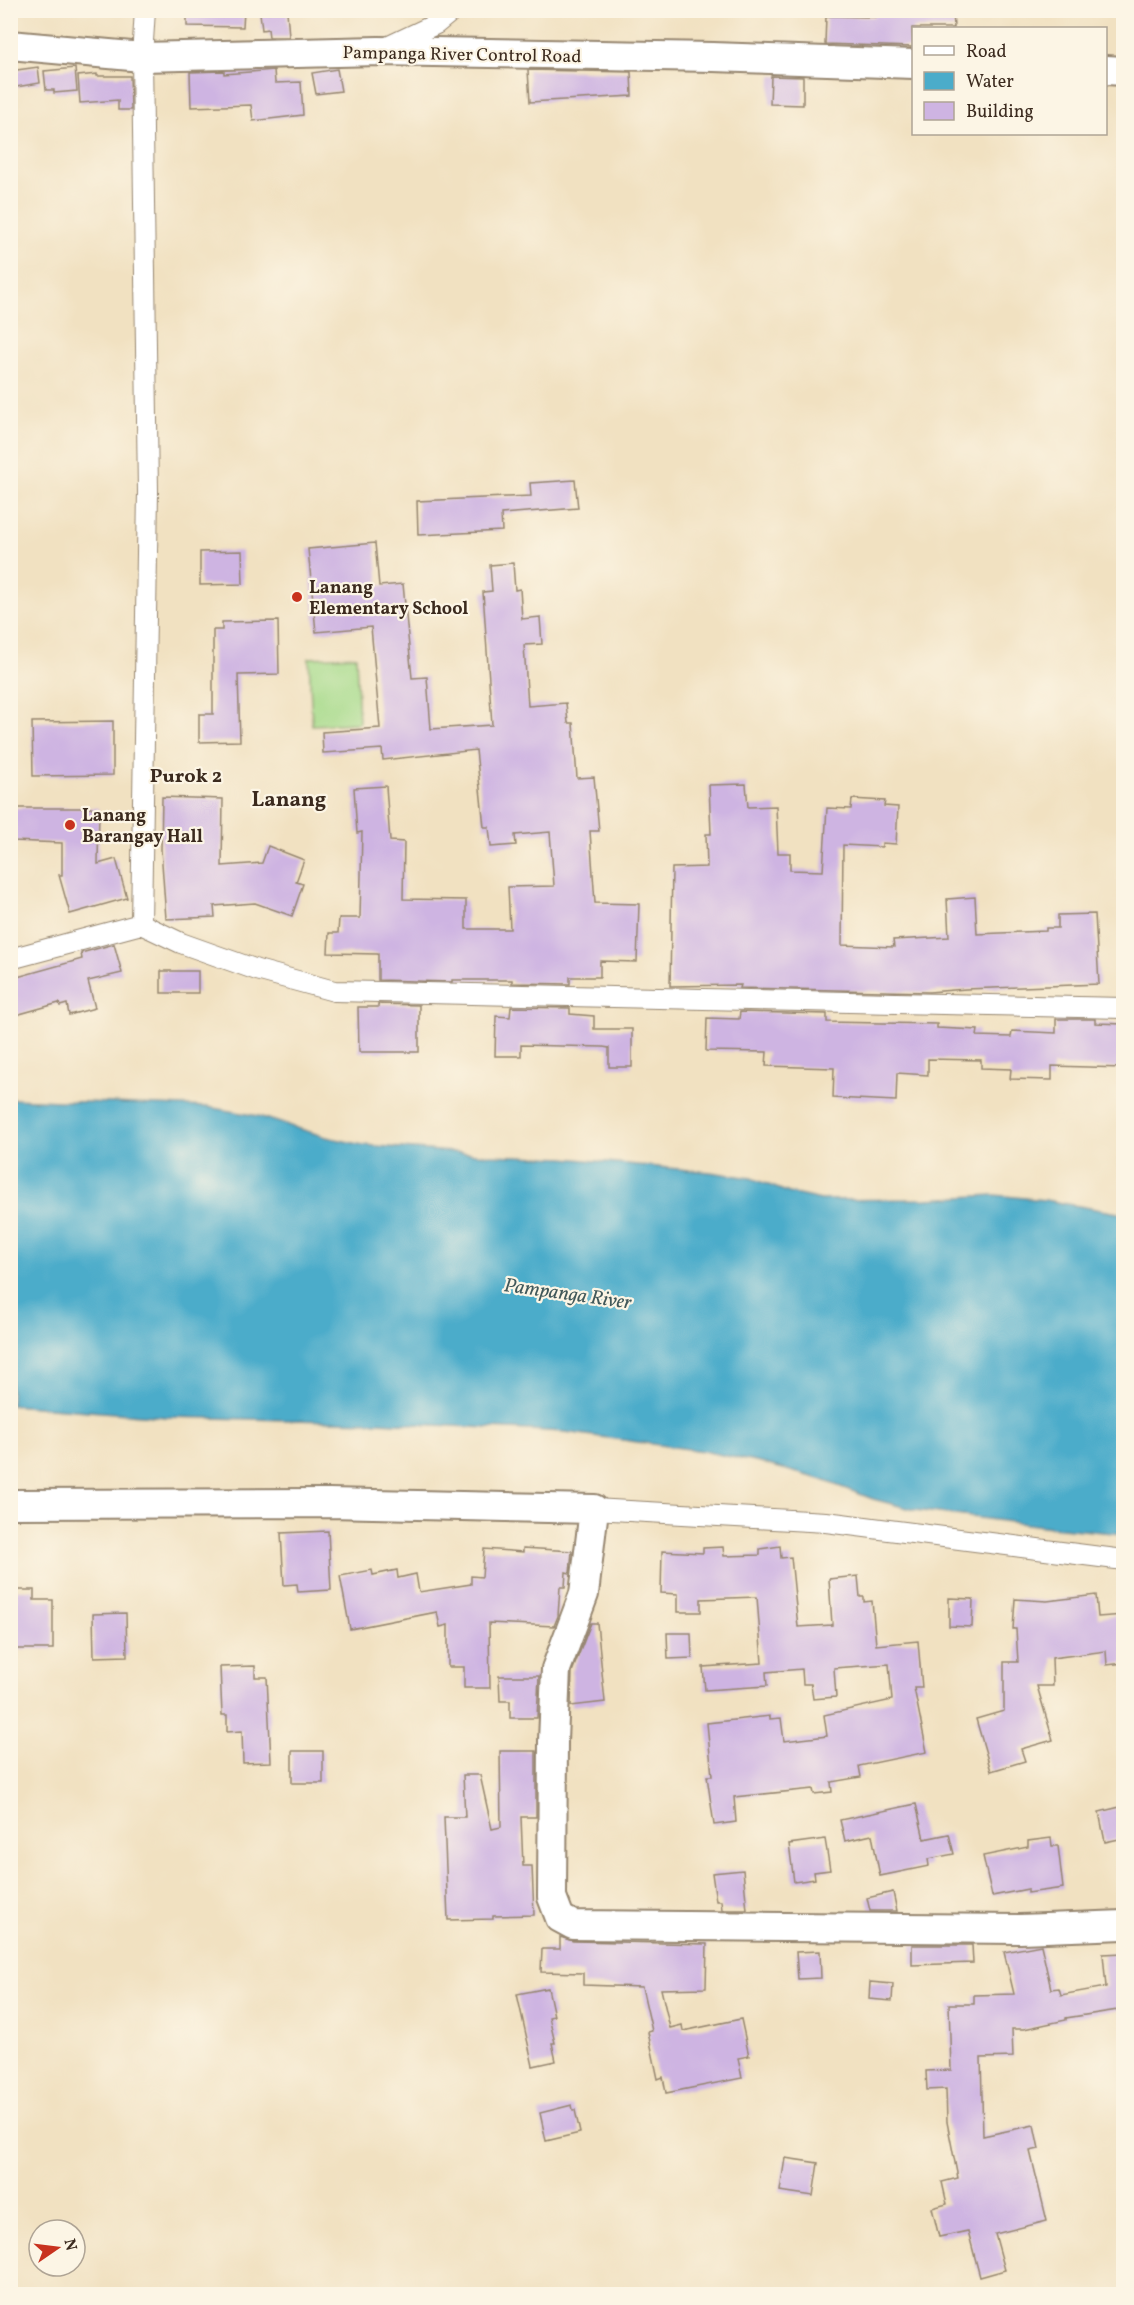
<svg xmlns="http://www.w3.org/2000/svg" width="1134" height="2305" font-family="Vollkorn,serif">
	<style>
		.green { fill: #a6da8a; stroke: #708254; stroke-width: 1.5 }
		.water { fill: #4bacca; stroke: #436b74; stroke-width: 1.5 }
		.building { fill: #ceb4e2 }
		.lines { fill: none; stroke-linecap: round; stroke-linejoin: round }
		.street-casing { stroke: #968670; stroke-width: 22 }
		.secondary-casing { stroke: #968670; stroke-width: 32 }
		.street { stroke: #fff; stroke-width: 20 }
		.secondary { stroke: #fff; stroke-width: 28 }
		.poi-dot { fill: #c8321e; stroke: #fcf5e5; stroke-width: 2 }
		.labels { text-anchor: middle; stroke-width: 4.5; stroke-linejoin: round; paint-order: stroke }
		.street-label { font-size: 18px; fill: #3b2a1e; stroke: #fcf5e5 }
		.poi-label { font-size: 18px; font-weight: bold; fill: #3b2a1e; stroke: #fcf5e5; text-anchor: start }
		.neighbourhood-label { font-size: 20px; font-weight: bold; fill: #3b2a1e; stroke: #fcf5e5 }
		.water-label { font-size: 20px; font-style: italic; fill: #41585a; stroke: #fcf5e5 }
		.quarter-label { font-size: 21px; font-weight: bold; fill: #3b2a1e; stroke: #fcf5e5 }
	</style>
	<rect width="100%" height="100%" fill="#fcf5e5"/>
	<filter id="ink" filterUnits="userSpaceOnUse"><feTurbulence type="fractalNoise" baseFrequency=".0167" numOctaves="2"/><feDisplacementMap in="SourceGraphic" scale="12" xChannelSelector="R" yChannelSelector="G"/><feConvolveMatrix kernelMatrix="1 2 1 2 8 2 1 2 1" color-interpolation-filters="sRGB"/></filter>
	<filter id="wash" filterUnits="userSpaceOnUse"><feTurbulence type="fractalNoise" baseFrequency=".008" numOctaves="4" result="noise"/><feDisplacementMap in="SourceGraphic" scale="24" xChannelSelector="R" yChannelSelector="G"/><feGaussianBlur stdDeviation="1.35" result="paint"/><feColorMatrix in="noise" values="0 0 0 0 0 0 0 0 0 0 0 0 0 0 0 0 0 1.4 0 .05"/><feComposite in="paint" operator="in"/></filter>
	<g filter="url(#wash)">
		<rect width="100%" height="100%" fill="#f1e1c1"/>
		<polygon class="green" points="356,656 359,723 312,725 309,658"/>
		<polygon class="water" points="11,1099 207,1107 258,1116 326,1137 363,1145 489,1155 564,1158 710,1172 751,1178 789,1193 821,1200 927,1199 994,1195 1045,1200 1123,1214 1123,1534 1051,1527 915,1510 873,1499 820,1479 765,1464 703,1451 565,1432 378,1422 167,1417 11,1405"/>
		<g id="blocks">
			<g class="building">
				<polygon points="187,10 244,10 243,27 187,26"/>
				<polygon points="875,10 953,10 954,28 912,28 913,47 825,44 826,16 875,17"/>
				<polygon points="287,11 289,37 269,37 268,29 262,30 260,13"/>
				<polygon points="38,67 40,83 10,88 10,71"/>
				<polygon points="75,68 77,91 54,93 54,90 46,90 44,71"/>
				<polygon points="337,69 341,91 316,94 312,73"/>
				<polygon points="274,70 275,83 301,82 303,115 253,121 251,105 191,107 190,72 224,71 224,74"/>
				<polygon points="528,70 631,72 632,96 530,102"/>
				<polygon points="97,74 97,76 130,76 131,110 118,110 118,100 80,103 78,76"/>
				<polygon points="771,76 803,77 803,105 770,104"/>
				<polygon points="575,480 578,508 501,514 502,531 418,535 417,501 531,496 530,483"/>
				<polygon points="375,543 379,586 403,584 412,678 427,677 431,729 492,725 483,592 492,591 490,565 513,563 515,590 520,589 522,619 540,617 542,644 524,645 528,706 566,703 568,723 573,723 577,778 594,777 599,831 590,831 595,903 639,904 637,962 600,961 600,977 570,977 570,984 512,983 512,980 452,980 452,982 378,980 378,954 328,953 329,933 338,933 339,918 360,918 362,832 357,833 354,788 386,786 390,841 404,842 403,899 466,900 466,929 510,929 508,887 554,886 550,832 515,835 516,845 491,847 489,827 484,827 476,750 383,760 382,749 323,753 322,732 380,728 371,627 316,632 308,549"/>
				<polygon points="242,551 243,584 200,585 200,552"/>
				<polygon points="278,621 279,674 238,675 240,741 199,742 199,714 213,714 213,630 222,630 222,622"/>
				<polygon points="113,721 113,775 33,776 32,722"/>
				<polygon points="746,784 748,807 776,806 778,853 790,853 790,870 823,871 827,808 851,809 852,799 885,801 884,806 898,807 896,844 882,843 882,847 843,845 842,945 894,947 893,940 949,937 947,899 975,897 977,934 1046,931 1046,928 1058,928 1058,915 1095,914 1099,984 966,989 929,992 740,988 741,985 670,986 672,868 707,867 706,834 711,834 709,785"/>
				<polygon points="162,797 223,799 222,866 262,863 268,846 304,860 296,882 303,884 292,916 255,903 214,906 215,917 166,919 161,849"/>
				<polygon points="14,808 99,808 98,864 116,859 127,898 70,914 59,875 62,875 62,843 13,841"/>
				<polygon points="114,944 122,973 88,981 95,1008 69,1015 67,1004 60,1006 59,1003 16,1015 10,992 10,979 82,959 81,953"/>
				<rect x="161" y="971" width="37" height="22"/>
				<polygon points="378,1004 419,1005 419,1052 359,1052 358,1007 378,1007"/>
				<polygon points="511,1007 570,1008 570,1014 594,1016 594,1029 632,1029 632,1067 609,1067 609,1048 603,1047 521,1045 521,1056 495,1056 496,1016 510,1017"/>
				<polygon points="740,1012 827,1014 827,1022 937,1024 937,1028 978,1030 977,1036 1011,1037 1012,1031 1056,1033 1056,1019 1095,1019 1095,1023 1124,1024 1124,1068 1052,1066 1052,1080 1010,1079 1011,1069 981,1068 981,1060 928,1059 928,1075 897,1073 896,1101 833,1098 834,1068 766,1066 767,1052 706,1051 707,1018 739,1019"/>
				<polygon points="328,1531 331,1590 298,1592 297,1584 284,1585 281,1533"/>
				<polygon points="780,1546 781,1558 791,1557 798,1627 832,1625 829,1579 858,1576 860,1597 864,1597 864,1602 872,1601 876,1645 918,1641 922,1688 914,1688 927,1752 859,1766 861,1777 831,1782 832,1792 814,1794 813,1789 734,1797 736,1822 714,1825 707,1776 712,1776 707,1723 770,1716 770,1719 781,1718 784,1741 827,1736 824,1715 892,1700 889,1664 834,1668 836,1697 813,1699 811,1684 803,1684 802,1669 766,1672 767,1686 705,1690 703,1667 762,1663 757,1597 701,1599 701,1612 678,1612 678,1594 661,1593 662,1551 703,1553 703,1548 723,1547 724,1556 760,1555 760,1549"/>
				<polygon points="523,1548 572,1551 570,1573 566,1572 565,1587 560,1587 558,1616 554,1626 489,1623 490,1688 464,1688 464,1667 448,1667 448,1625 440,1627 437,1612 350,1629 340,1576 372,1570 373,1575 397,1570 398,1578 416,1574 419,1592 471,1584 471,1576 482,1577 484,1549 523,1552"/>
				<polygon points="16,1590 34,1590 34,1600 53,1600 53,1649 10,1649 10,1600 16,1600"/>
				<polygon points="1096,1595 1098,1617 1124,1615 1124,1663 1107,1665 1106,1651 1052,1658 1053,1686 1037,1686 1053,1740 1021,1749 1025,1761 991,1771 976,1719 1004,1711 1004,1662 1018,1662 1016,1629 1013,1629 1015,1599 1047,1601"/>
				<polygon points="949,1598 973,1599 972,1627 949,1626"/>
				<polygon points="126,1613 127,1656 94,1657 93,1614"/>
				<polygon points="591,1623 597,1623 605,1702 571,1706 572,1672"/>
				<polygon points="667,1633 691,1633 692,1658 668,1659"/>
				<polygon points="255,1666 255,1677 267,1677 271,1762 243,1763 242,1731 227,1732 227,1715 222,1715 220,1667"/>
				<polygon points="499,1676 539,1676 537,1718 510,1718 510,1701 500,1701"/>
				<rect x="292" y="1751" width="31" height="32"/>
				<polygon points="500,1751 536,1751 536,1817 521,1817 523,1866 532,1866 534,1915 493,1916 493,1919 448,1920 444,1817 465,1817 463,1775 480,1775 492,1829 501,1827"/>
				<polygon points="916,1804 924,1839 949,1834 954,1854 928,1859 929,1866 880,1876 872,1835 845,1841 840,1820"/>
				<polygon points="1120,1807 1124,1838 1105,1842 1099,1812"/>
				<polygon points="1051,1838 1052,1846 1058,1846 1063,1888 1028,1893 1028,1889 992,1896 983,1856 1028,1847 1028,1841"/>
				<polygon points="825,1839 830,1870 814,1872 815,1879 794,1882 789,1844"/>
				<polygon points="743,1870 747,1910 722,1910 721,1901 716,1901 712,1873"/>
				<polygon points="893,1892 897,1911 870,1911 867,1898"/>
				<polygon points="560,1937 573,1941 707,1944 706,1988 661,1989 670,2028 682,2025 683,2031 741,2019 749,2056 738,2058 742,2078 666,2093 663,2077 658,2079 648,2032 652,2031 642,1987 583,1985 583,1973 541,1972 542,1949 560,1949"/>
				<polygon points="912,1945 972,1945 973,1963 912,1965"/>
				<polygon points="1041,1945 1051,1989 1059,1988 1061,1995 1106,1987 1103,1954 1124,1953 1124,2009 1066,2018 1066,2020 1024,2029 1012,2029 1013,2057 981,2058 983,2136 1034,2125 1039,2149 1030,2151 1047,2221 995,2234 1005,2270 980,2277 968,2231 939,2237 932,2208 947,2204 942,2182 958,2178 947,2122 946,2089 927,2090 926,2071 951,2070 949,2004 974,2004 974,1995 1014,1994 1004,1952"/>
				<polygon points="820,1951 821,1978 798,1979 796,1952"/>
				<polygon points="870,1982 893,1984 892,2001 869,1999"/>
				<polygon points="548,1988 554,2016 549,2017 555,2043 552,2043 556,2061 533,2066 517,1994"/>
				<polygon points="572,2105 573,2110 575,2110 580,2133 546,2141 540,2113"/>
				<polygon points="785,2158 818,2163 813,2196 780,2191"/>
			</g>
		</g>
	</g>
	<g filter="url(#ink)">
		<use href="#blocks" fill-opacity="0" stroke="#968670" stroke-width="1.5"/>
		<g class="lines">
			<defs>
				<g id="street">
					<polyline points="383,49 436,24 453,10"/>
					<polyline points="141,924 148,492 142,57 145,10"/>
					<polyline points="10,959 141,924 181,943 257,970 334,991 1124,1008"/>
					<polyline points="594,1509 826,1522 1124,1560"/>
				</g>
				<g id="secondary">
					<polyline points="10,45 142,57 378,51 713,57 914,64"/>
					<polyline points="1106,70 1124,71"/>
					<polyline points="10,1504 329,1503 594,1509 584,1594 556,1669 553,1741 552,1897 560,1918 573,1925 1020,1929 1124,1925"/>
				</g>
			</defs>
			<use href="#street" class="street-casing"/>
			<use href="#secondary" class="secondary-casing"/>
			<use href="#street" class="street"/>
			<use href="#secondary" class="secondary"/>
		</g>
	</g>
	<g class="poi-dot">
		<circle cx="297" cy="597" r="6"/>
		<circle cx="70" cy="825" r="6"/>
	</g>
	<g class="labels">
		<g class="street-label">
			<text transform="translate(462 54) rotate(1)" y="6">Pampanga River Control Road</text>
		</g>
		<g class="poi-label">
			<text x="309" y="593">Lanang<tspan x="309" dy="21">Elementary School</tspan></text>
			<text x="82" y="821">Lanang<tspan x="82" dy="21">Barangay Hall</tspan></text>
		</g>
		<g class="neighbourhood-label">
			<text x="186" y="782">Purok 2</text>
		</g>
		<g class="water-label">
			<text transform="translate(568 1293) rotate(8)" y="7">Pampanga River</text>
		</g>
		<g class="quarter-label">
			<text x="289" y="806">Lanang</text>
		</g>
	</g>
	<rect width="1134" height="2305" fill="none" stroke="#fcf5e5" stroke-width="36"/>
	<rect x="912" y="27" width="195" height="108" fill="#fcf5e5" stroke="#afa495" stroke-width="1.5"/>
	<rect x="924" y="46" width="30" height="9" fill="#ffffff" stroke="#afa495" stroke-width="1.5"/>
	<text x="966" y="57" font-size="18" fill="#3b2a1e">Road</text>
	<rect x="924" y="72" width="30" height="18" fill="#4bacca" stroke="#afa495" stroke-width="1.5"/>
	<text x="966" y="87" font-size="18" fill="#3b2a1e">Water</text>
	<rect x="924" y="102" width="30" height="18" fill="#ceb4e2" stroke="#afa495" stroke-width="1.5"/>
	<text x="966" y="117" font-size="18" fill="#3b2a1e">Building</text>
	<g transform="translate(57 2248) rotate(76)"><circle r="28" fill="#fcf5e5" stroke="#afa495" stroke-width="1.5"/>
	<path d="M0-4.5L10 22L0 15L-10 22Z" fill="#c8321e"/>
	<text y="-9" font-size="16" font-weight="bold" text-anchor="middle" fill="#3b2a1e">N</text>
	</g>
</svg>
